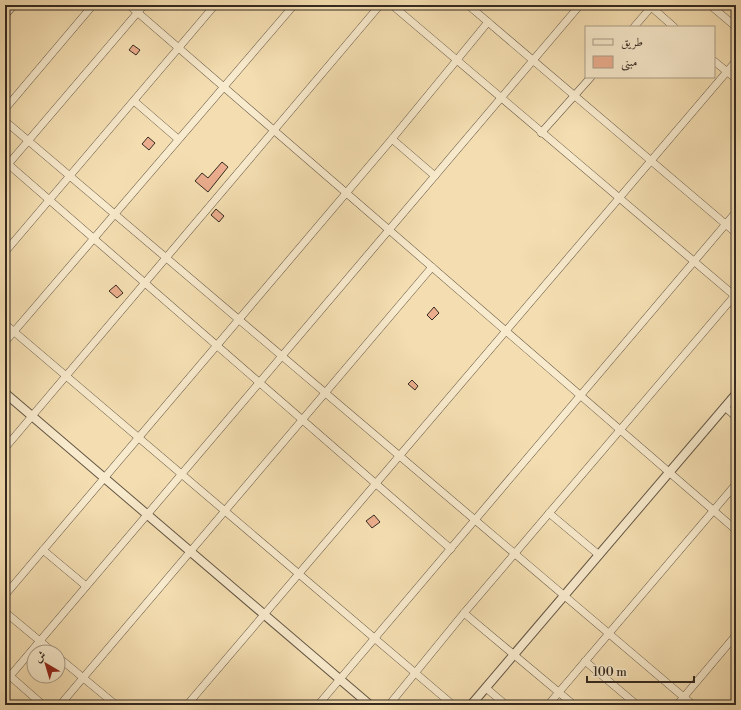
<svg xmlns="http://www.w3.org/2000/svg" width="741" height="710" font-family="'Libre Bodoni',Amiri,serif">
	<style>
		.building { fill: #ebad8d; stroke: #342920 }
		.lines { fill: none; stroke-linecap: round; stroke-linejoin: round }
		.minor-casing { stroke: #645644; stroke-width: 8 }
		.tertiary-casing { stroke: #645644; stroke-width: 10 }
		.minor { stroke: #f8eacc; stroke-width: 7 }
		.tertiary { stroke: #f8eacc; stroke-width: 8 }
	</style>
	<rect width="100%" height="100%" fill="#f4deb1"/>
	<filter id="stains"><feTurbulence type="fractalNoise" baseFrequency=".005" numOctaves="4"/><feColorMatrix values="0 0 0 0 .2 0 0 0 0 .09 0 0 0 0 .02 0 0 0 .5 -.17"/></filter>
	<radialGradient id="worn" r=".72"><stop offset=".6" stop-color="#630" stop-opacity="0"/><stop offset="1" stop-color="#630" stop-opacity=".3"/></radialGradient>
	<g class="building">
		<polygon points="133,45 140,50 136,55 129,50"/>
		<polygon points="148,137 155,143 149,150 142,144"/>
		<polygon points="222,162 228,167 208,192 195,181 202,173 208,178"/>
		<polygon points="216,209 224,216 219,222 211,215"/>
		<polygon points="116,285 123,293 117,298 109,291"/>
		<polygon points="434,307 439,313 432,320 427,315"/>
		<polygon points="412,380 418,386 415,390 408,384"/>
		<polygon points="374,515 380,522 372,528 366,521"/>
	</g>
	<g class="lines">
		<defs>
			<g id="minor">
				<polyline points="129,5 736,530"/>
				<polyline points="392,5 736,297"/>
				<polyline points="468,5 736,233"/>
				<polyline points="649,5 674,27"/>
				<polyline points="710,5 736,27"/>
				<polyline points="5,15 14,5"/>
				<polyline points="634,27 653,5"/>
				<polyline points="714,61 736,79"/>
				<polyline points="134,101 178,139"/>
				<polyline points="5,109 93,5"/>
				<polyline points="5,121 693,705"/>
				<polyline points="541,133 591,77"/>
				<polyline points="392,139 435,176"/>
				<polyline points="8,164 451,549"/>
				<polyline points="5,168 144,5"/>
				<polyline points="5,252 215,5"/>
				<polyline points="5,324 453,705"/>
				<polyline points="5,342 294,5"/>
				<polyline points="725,407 736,417"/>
				<polyline points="5,448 380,5"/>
				<polyline points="549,513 599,555"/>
				<polyline points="43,550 86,586"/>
				<polyline points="5,595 392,139 488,22"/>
				<polyline points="5,612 53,652"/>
				<polyline points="464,613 574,705"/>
				<polyline points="58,657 116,705"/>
				<polyline points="585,661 637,705"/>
				<polyline points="10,676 43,705"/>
				<polyline points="5,682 580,5"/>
				<polyline points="486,688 506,705"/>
				<polyline points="60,705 432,267"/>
				<polyline points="187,705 736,61"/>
				<polyline points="318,705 736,212"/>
				<polyline points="389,705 464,613 736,294"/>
				<polyline points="548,705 736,484"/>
				<polyline points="677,705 736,635"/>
			</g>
			<g id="tertiary">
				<polyline points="5,393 370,705"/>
				<polyline points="471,705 736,394"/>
			</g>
		</defs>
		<use href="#minor" class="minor-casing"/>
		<use href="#tertiary" class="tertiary-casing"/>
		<use href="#minor" class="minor"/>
		<use href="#tertiary" class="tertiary"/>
	</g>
	<rect width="741" height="710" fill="none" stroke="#f4deb1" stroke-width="20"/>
	<rect x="6" y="6" width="729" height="698" fill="none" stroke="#342920" stroke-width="2"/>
	<rect x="10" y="10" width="721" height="690" fill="none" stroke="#342920"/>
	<rect x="585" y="26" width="130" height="52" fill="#f8eacc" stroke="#aa9d87"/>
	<rect x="593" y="39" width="20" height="6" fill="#f8eacc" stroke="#aa9d87"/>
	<text x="621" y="46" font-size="12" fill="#342920">طريق</text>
	<rect x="593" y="56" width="20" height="12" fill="#ebad8d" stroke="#aa9d87"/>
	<text x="621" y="66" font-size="12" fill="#342920">مبنى</text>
	<g transform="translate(46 664) rotate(322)"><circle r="19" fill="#f8eacc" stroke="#aa9d87"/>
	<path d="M0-3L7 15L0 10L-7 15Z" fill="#8f2418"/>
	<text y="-6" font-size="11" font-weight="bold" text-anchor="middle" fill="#342920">ش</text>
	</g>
	<path d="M587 676v6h107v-6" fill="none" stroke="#342920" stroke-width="2"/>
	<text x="593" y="676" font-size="12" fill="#342920" stroke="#f8eacc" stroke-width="3" paint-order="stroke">100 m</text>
	<rect width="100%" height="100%" filter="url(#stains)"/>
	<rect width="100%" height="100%" fill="url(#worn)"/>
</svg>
